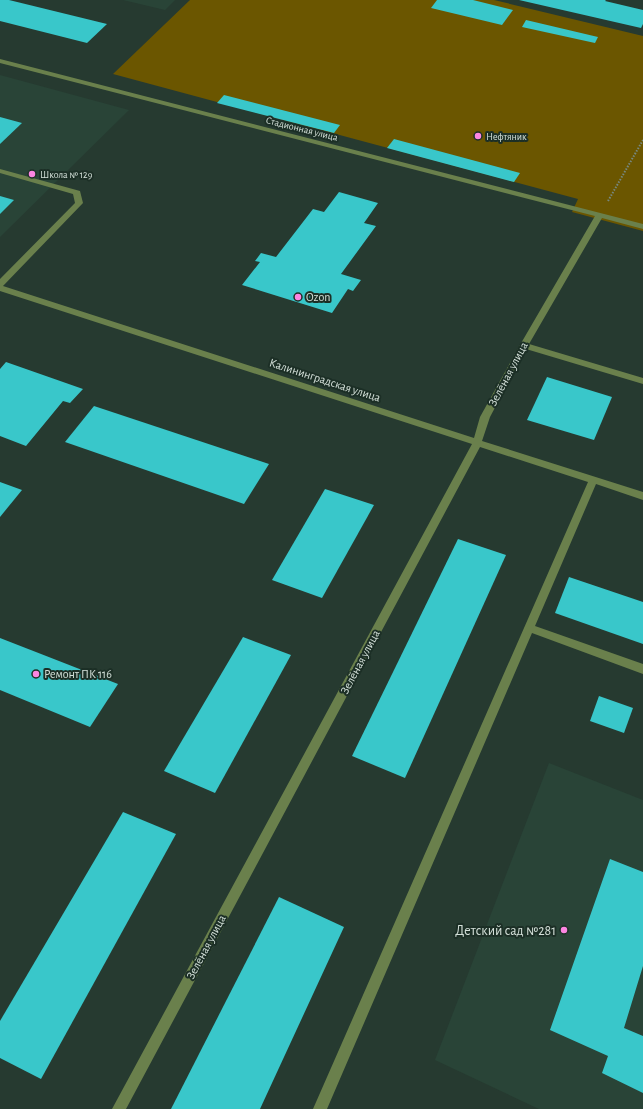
<svg xmlns="http://www.w3.org/2000/svg" width="643" height="1109" font-family="'Alegreya Sans',sans-serif">
	<style>
		.built { fill: #294437 }
		.green { fill: #6b5600 }
		.building { fill: #39c7ca }
		.lines { fill: none; stroke-linecap: round; stroke-linejoin: round }
		.path { stroke: #77887f; stroke-width: 2; stroke-dasharray: 1.5 1.5; stroke-linecap: butt }
		.minor { fill: #6a804c; fill-rule: evenodd }
		.poi-dot { fill: #fd86e2; stroke: #1c2f26; stroke-width: 1.5 }
		.labels { text-anchor: middle; stroke-width: 4; stroke-linejoin: round; paint-order: stroke }
		.far-street-label { font-size: 10px; fill: #d4e0d9; stroke: #1c2f26 }
		.far-poi-label { font-size: 10px; fill: #d4e0d9; stroke: #1c2f26; text-anchor: start }
		.poi-label { font-size: 12px; fill: #d4e0d9; stroke: #1c2f26; text-anchor: start }
		.street-label { font-size: 12px; fill: #d4e0d9; stroke: #1c2f26 }
		.near-poi-label { font-size: 14px; fill: #d4e0d9; stroke: #1c2f26; text-anchor: end }
	</style>
	<rect width="100%" height="100%" fill="#263a30"/>
	<g class="built">
		<polygon points="123,0 175,0 165,10"/>
		<polygon points="0,75 129,110 0,237"/>
		<polygon points="549,763 643,800 643,1109 539,1109 435,1060"/>
	</g>
	<polygon class="green" points="190,0 494,0 643,36 643,231 572,212 578,199 113,74"/>
	<g class="building">
		<polygon points="0,0 9,0 107,24 87,43 0,21"/>
		<polygon points="437,0 473,0 513,10 502,25 431,8"/>
		<polygon points="519,0 606,0 605,1 643,10 643,24 641,28"/>
		<polygon points="526,20 598,37 595,43 522,27"/>
		<polygon points="224,95 340,125 334,133 217,103"/>
		<polygon points="0,117 22,123 0,144"/>
		<polygon points="394,139 520,173 514,182 387,148"/>
		<polygon points="339,192 378,203 364,223 376,226 341,274 361,280 353,291 348,289 332,313 242,285 260,262 255,261 261,253 276,257 313,209 324,212"/>
		<polygon points="0,196 14,200 0,214"/>
		<polygon points="6,362 83,389 70,403 63,401 26,446 0,436 0,369"/>
		<polygon points="547,377 612,397 594,440 527,420"/>
		<polygon points="94,406 269,464 244,504 65,442"/>
		<polygon points="0,482 22,490 0,517"/>
		<polygon points="325,489 374,505 322,598 272,580"/>
		<polygon points="458,539 506,555 405,778 352,756"/>
		<polygon points="569,577 643,602 643,644 555,613"/>
		<polygon points="243,637 291,655 215,793 164,771"/>
		<polygon points="0,638 118,684 90,727 0,690"/>
		<polygon points="599,696 633,708 624,733 590,721"/>
		<polygon points="123,812 176,834 41,1079 0,1058 0,1021"/>
		<polygon points="610,859 643,872 643,966 624,1028 643,1036 643,1093 602,1073 608,1056 550,1030"/>
		<polygon points="279,897 344,927 260,1109 171,1109"/>
	</g>
	<g class="lines">
		<polyline class="path" points="608,201 643,140"/>
		<polygon class="minor" points="0,59 643,224 643,229 602,218 529,344 643,378 643,384 526,349 490,417 482,441 643,492 643,500 596,484 535,626 643,664 643,674 532,633 327,1109 313,1109 588,482 480,447 126,1109 112,1109 472,444 0,291 0,279 75,203 73,194 0,173 0,169 80,191 83,203 3,286 474,438 480,417 520,345 595,216 0,63"/>
	</g>
	<g class="poi-dot">
		<circle cx="478" cy="136" r="4"/>
		<circle cx="32" cy="174" r="4"/>
		<circle cx="298" cy="297" r="4"/>
		<circle cx="36" cy="674" r="4"/>
		<circle cx="564" cy="930" r="4"/>
	</g>
	<g class="labels">
		<g class="far-street-label">
			<text transform="translate(302 128) rotate(14)" y="4">Стадионная улица</text>
		</g>
		<g class="far-poi-label">
			<text x="486" y="140">Нефтяник</text>
			<text x="40" y="178">Школа № 129</text>
		</g>
		<g class="poi-label">
			<text x="306" y="301">Ozon</text>
			<text x="44" y="678">Ремонт ПК 116</text>
		</g>
		<g class="street-label">
			<text transform="translate(508 374) rotate(-62)" y="4">Зелёная улица</text>
			<text transform="translate(325 380) rotate(18)" y="4">Калининградская улица</text>
			<text transform="translate(360 662) rotate(-62)" y="4">Зелёная улица</text>
			<text transform="translate(206 947) rotate(-62)" y="4">Зелёная улица</text>
		</g>
		<g class="near-poi-label">
			<text x="556" y="935">Детский сад №281</text>
		</g>
	</g>
</svg>
